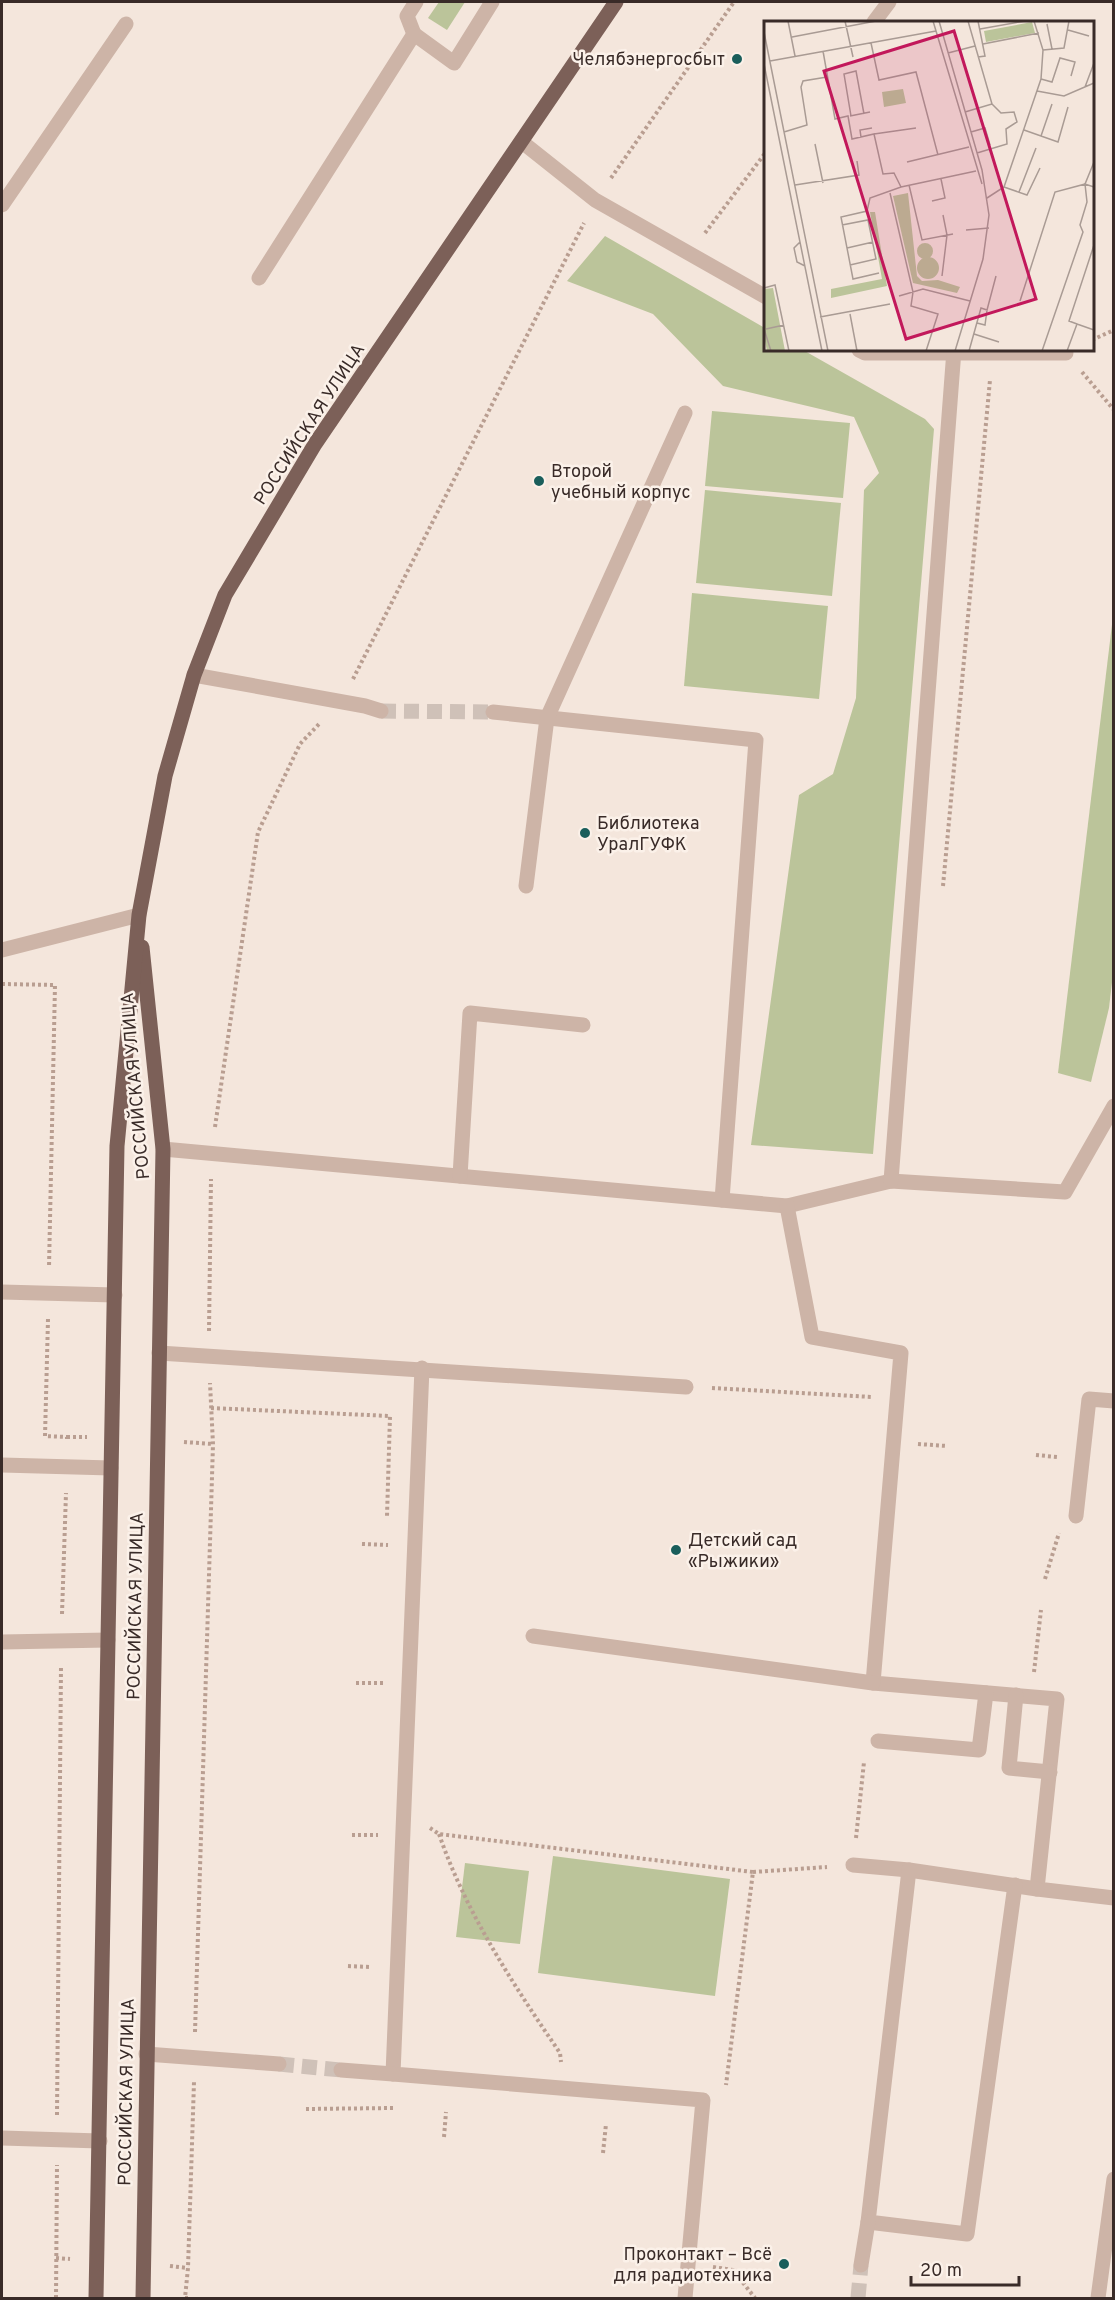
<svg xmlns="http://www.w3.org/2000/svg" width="1115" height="2300" font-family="Overpass,sans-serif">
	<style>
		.green { fill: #bbc49a }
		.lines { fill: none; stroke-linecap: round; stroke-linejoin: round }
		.minor-tunnel { stroke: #cfc1b8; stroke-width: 15; stroke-dasharray: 15 8; stroke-linecap: butt }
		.path { stroke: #b99e91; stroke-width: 4; stroke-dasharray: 3 3; stroke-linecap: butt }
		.minor { stroke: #cdb4a7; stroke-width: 15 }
		.major { stroke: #7c6058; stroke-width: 15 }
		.poi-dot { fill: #1a5e5b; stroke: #fbf1e9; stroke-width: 2 }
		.labels { text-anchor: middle; stroke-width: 5; stroke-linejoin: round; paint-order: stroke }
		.poi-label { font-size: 18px; fill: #392b28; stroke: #fbf1e9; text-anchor: start }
		.street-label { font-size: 18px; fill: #392b28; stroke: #fbf1e9 }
		.inset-road { fill: none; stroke: #a99b94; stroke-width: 1.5 }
		.view { fill: #c2185b; fill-opacity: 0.15; stroke: #c2185b; stroke-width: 3 }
		.inset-edge { fill: none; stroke: #392b28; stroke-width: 3 }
	</style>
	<rect width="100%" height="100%" fill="#f4e6dc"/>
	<g class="green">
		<polygon points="439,2 465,2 447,30 428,18"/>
		<polygon points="605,236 765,328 766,350 803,350 925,419 934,429 873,1154 751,1145 799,795 833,774 856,698 864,490 879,473 854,417 723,386 653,314 567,281"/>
		<polygon points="712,411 850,423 843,498 705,486"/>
		<polygon points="705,490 841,503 832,596 696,583"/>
		<polygon points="692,593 828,606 819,699 684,686"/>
		<polygon points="1113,616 1114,965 1109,1008 1091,1082 1058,1073"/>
		<polygon points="553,1856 730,1879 715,1996 538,1973"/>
		<polygon points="465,1863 529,1871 520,1944 456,1937"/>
	</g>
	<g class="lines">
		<g class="minor-tunnel">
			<polyline points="381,711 493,712"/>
			<polyline points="279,2064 341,2070"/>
			<polyline points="858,2298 861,2265"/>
		</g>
		<g class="path">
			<polyline points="611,178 734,2"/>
			<polyline points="705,233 766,152"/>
			<polyline points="1092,340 1114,330"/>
			<polyline points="1082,372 1114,410"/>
			<polyline points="353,679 584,223"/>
			<polyline points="943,886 990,380"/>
			<polyline points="2,984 55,985 49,1267"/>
			<polyline points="215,1127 258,832 300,744 320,723"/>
			<polyline points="48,1319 45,1436 67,1437 67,1440"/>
			<polyline points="209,1331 211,1179"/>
			<polyline points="712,1388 872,1397"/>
			<polyline points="211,1408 390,1416 387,1516"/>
			<polyline points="67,1437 87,1437"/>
			<polyline points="184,1442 213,1444"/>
			<polyline points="918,1444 947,1446"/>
			<polyline points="1036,1455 1057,1457"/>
			<polyline points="362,1544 388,1545"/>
			<polyline points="1045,1579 1059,1533"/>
			<polyline points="62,1614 66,1493"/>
			<polyline points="1034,1672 1041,1610"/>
			<polyline points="356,1683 383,1683"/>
			<polyline points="430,1828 439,1834 753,1872 726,2085"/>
			<path d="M439,1834C466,1913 513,1984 560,2053L561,2062"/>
			<polyline points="352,1835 378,1835"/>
			<polyline points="856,1838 864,1762"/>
			<polyline points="753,1872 827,1867"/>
			<polyline points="348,1966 371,1967"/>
			<polyline points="195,2032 213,1444 210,1383"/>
			<polyline points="306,2109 393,2108"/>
			<polyline points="57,2115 61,1667"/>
			<polyline points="444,2137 446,2112"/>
			<polyline points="603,2153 606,2124"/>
			<polyline points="56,2258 70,2259"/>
			<polyline points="170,2266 188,2268"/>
			<polyline points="713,2267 733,2270 755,2298"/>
			<polyline points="56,2298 57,2165"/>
			<polyline points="188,2298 185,2298 188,2268 194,2082"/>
		</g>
		<g class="minor">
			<polyline points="874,22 889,2"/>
			<polyline points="414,34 407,16 416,2"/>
			<polyline points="522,142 595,200 766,297"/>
			<polyline points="2,205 126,24"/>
			<polyline points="259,278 414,34 454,63 492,2"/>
			<polyline points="859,350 865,353 1066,353"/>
			<polyline points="194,675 365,706 381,711"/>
			<polyline points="493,712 756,740 722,1200"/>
			<polyline points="526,886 547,718 685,413"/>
			<polyline points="2,950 139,915"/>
			<polyline points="163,1149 787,1206 891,1181 1065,1192 1114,1106"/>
			<polyline points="460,1176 470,1013 583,1025"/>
			<polyline points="891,1181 954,350"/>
			<polyline points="787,1206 812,1337 901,1353 873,1683 1057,1699 1037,1889 1114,1898"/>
			<polyline points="2,1292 115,1295"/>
			<polyline points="159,1353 686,1387"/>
			<polyline points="422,1368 393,2074 703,2100 685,2298"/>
			<polyline points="2,1465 111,1468"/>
			<polyline points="1076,1516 1089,1399 1114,1401"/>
			<polyline points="533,1636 873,1683"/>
			<polyline points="2,1642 108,1640"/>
			<polyline points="1016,1695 1009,1768 1050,1772"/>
			<polyline points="878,1741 979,1750 986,1693"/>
			<polyline points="853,1865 909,1870 1037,1889"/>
			<polyline points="909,1870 868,2222 967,2234 1015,1885"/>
			<polyline points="146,2054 279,2064"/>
			<polyline points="341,2070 393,2074"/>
			<polyline points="2,2138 100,2141"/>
			<polyline points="861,2265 868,2222"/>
			<polyline points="1098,2298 1114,2179"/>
		</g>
		<g class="major">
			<polyline points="142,947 163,1149 143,2298"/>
			<polyline points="96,2298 117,1146 139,915 165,776 194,675 225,595 315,444 616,2"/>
		</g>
	</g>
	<g class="poi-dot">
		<circle cx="737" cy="59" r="6"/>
		<circle cx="539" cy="481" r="6"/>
		<circle cx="585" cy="833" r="6"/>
		<circle cx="676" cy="1550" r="6"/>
		<circle cx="784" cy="2264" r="6"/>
	</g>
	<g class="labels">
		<g class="poi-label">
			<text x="725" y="65" text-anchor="end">Челябэнергосбыт</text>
			<text x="551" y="477">Второй<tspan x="551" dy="21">учебный корпус</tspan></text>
			<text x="597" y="829">Библиотека<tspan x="597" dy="21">УралГУФК</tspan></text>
			<text x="688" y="1546">Детский сад<tspan x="688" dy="21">«Рыжики»</tspan></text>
			<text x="772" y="2260" text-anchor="end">Проконтакт – Всё<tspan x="772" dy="21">для радиотехника</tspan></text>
		</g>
		<g class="street-label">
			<text transform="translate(309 424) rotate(-57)" y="6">РОССИЙСКАЯ УЛИЦА</text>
			<text transform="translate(135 1086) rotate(-95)" y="6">РОССИЙСКАЯ УЛИЦА</text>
			<text transform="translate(135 1606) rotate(-89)" y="6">РОССИЙСКАЯ УЛИЦА</text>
			<text transform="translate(126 2092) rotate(-89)" y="6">РОССИЙСКАЯ УЛИЦА</text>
		</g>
	</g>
	<g transform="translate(764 21)">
		<rect width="330" height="330" fill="#f4e6dc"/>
		<path d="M268,1L271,12L222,21L220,10ZM139,68L142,82L120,86L118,71ZM144,172L153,255L158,260L174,259L196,266L193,272L149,262L129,175ZM106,191H111L123,265L67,277V268L118,258ZM153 230a8 8 0 1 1 16 0a8 8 0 1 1-16 0ZM153 247a11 11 0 1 1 22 0a11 11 0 1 1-22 0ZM9,267L21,330H3L0,315V268Z" fill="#bbc49a"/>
		<path class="inset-road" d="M24,0L31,35M81,0L89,36M169,0L218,163M175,0L218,149L225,194L219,238L191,330M214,0L221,35L214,36M283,3L288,28M216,8L261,0M304,9L325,15M0,11L64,330M28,16L112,0M107,22L115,59L152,51L174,134M219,23L275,12M279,29L300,27L305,0M59,30L71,98L84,95L88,118L110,113L119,153L130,152L137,166M184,32L211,25M6,40L172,10M0,43L58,330M277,58L288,61L296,37L311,41L307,55M321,66L330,42M273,70L300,75L330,62M201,91L228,83L204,0M86,95L106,91M87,95L80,53L92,50L100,93M260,109L294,121L304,86M20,111L43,104L37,66L39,60L63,56M207,111L221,107L226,124M110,113L152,107M277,115L288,83M97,116L96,109L108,107M51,123L59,162M213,132L243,123L242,108L253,101L250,91L237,92L228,83M143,141L205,126M31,164L95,154L93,140M145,164L158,219L189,213M240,166L263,174L276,147M255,171L272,127M126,172L149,271L147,285L174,293L162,330M223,177L240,166L277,58L279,29L270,0M168,180L181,177L177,158M78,204L104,199L112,238L86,244M202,209L225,207M36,221L30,227L33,241L41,245M83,227L109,221M115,252L89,258L77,196L103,190L106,177L137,166L212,150M178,255L183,214L179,194M0,267L11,264L25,330M135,275L159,268L206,280M256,280L291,171L321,163L330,141M86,293L93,330M56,296L126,283M213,302L221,304L223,289M313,303L330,309M0,308L7,330M2,308L20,304M210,313L235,321M205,330L217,287L223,289L232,255M278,330L319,211L316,204L323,181L321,163L330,166M303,330L313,303L305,300L330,224"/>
		<path class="view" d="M190,10L272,278L142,318L60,50Z"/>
		<rect width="330" height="330" class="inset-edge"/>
	</g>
	<rect width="1115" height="2300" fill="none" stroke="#392b28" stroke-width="6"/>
	<path d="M911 2276v9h108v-9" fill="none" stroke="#392b28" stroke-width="3"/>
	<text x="920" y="2276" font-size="18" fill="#392b28" stroke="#fbf1e9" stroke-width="4.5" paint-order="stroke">20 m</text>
</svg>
